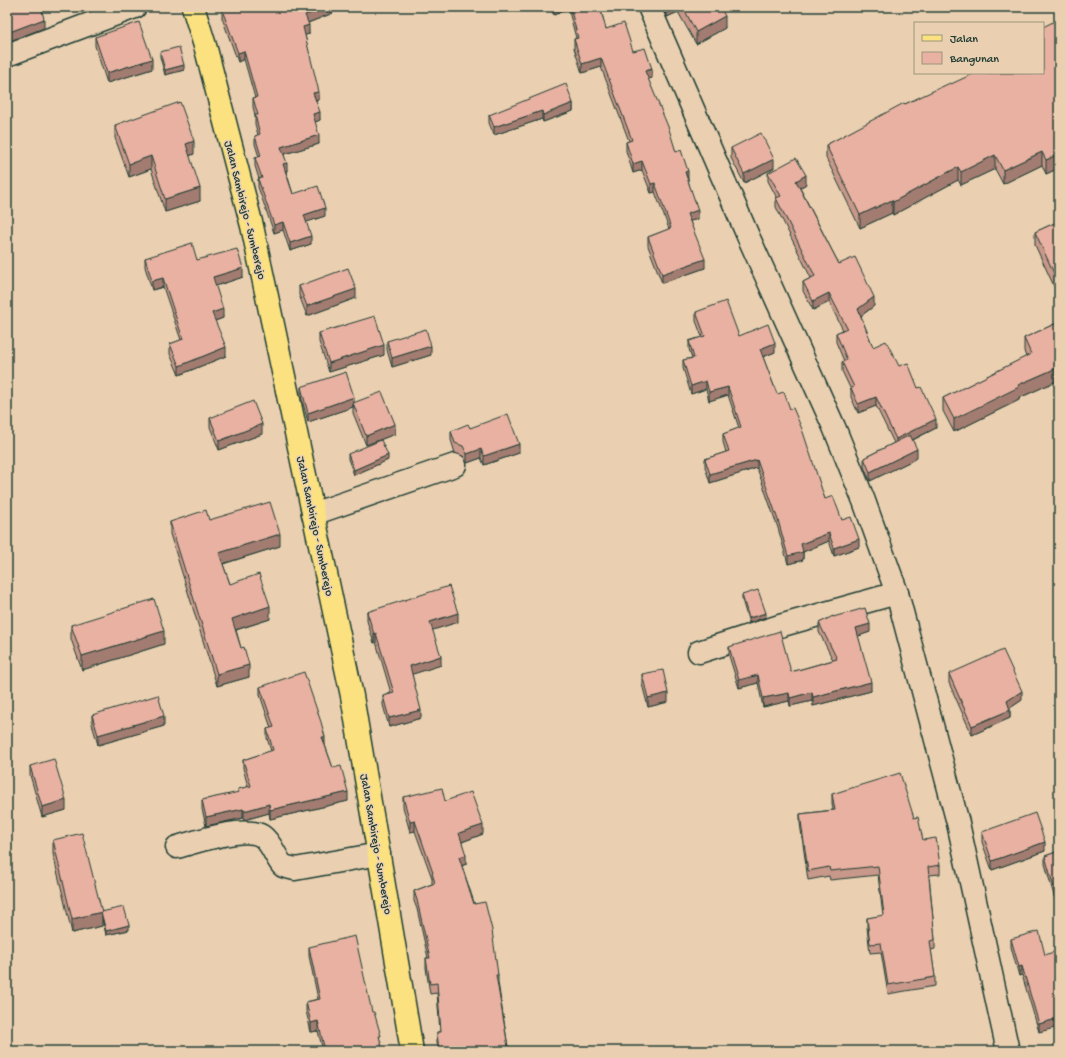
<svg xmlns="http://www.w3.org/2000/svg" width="1066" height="1058" font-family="'Gochi Hand',sans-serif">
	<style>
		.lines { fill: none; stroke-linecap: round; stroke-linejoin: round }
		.minor-casing { stroke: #1f3d34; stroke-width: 25 }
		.major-casing { stroke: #1f3d34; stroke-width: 25 }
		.minor { stroke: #ead0b1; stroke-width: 22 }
		.major { stroke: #fbe180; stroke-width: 22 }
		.wall { fill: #c8988a; stroke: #1f3d34 }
		.shaded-wall { fill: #a37c71; stroke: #1f3d34 }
		.building { fill: #e9b1a1; stroke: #1f3d34 }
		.labels { text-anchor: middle; stroke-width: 3; stroke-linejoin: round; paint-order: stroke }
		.street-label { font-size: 12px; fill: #1f3d34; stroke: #ead0b1 }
	</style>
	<rect width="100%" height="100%" fill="#ead0b1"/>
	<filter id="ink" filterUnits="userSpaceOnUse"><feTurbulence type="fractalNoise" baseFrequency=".025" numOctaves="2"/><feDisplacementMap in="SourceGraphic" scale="8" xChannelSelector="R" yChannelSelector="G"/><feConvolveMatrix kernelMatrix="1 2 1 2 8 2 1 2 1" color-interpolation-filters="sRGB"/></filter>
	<g filter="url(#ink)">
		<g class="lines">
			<defs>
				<g id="minor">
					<polyline points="649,7 748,236 834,427 864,501 897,593 958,823 1008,1051"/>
					<polyline points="7,55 135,7"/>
					<polyline points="313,514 455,465"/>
					<polyline points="699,652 783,625 897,593"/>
					<path d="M177,847C195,842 245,825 262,836C272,843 275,857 283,866L295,869L379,854"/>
				</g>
				<polyline id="major" points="193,7 206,49 252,226 352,696 412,1051"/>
			</defs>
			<use href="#minor" class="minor-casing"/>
			<use href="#major" class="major-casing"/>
			<use href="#minor" class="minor"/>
			<use href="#major" class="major"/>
		</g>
		<g class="wall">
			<polygon points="333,7 333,13 308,23 309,34 305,35 319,100 316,101 320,120 315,122 319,144 284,154 287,171 286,171 293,194 325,216 306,222 311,244 290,251 283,230 274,233 258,187 258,179 259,179 255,166 255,158 259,157 255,144 255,136 258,135 255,124 255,115 253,107 253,98 255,98 244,59 238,62 222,18 222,10"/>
			<polygon points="549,7 600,7 606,29 633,51 652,78 648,79 676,152 688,180 698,219 690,221 705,268 662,283 648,246 648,237 669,229 655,192 651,193 642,170 633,173 626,151 626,142 629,141 601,67 582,73 574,48 574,39 576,38 568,8 554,15"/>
			<polygon points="663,7 720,7 725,28 696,44 678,12 667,17"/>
			<polygon points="1059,19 1059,168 1046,174 1042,165 1003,184 995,169 961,185 958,180 893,215 892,213 860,228 826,158 826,145 905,104 951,84 1043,73"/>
			<polygon points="95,37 152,69 107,83 95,46"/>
			<polygon points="160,52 184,70 165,75 160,57"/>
			<polygon points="573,103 573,111 543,122 542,119 494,135 489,123 489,115"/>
			<polygon points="115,125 194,154 189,156 200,201 165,212 151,169 129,177 115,138"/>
			<polygon points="731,148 774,168 744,183 731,158"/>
			<polygon points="768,173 806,184 800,188 839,264 874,306 861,316 873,347 899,366 918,388 936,428 913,440 917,458 870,481 864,467 864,458 894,443 876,406 858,413 851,397 851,390 842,371 842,362 844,361 836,342 836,333 843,330 829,302 813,310 803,291 803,282 811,278 776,207 776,198 777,198 768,181"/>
			<polygon points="1059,221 1059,297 1035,245 1035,232"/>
			<polygon points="145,258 197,260 243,277 215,286 223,318 215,321 226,356 179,375 170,354 170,344 181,340 163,287 152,290 145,267"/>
			<polygon points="299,286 356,298 307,316 299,295"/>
			<polygon points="696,312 739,336 775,352 763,357 777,394 790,409 825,499 842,520 859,547 834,556 829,541 803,552 803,560 788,564 778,528 757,468 710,483 705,467 705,459 726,452 723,442 723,434 739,428 728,395 709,401 706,389 691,394 683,368 683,360 692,358 689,349 689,341 702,337 696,321"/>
			<polygon points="1059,322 1059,380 1019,398 1019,400 954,432 943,411 943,398 1026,357 1024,351 1024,338"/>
			<polygon points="319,333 384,355 329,372 319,342"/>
			<polygon points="387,341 431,355 392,367 387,350"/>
			<polygon points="301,387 354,403 395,434 366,445 353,413 353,407 308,422 301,396"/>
			<polygon points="210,418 262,434 219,450 210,427"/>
			<polygon points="470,428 519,453 484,465 481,458 467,463 463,456 455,453 451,440 451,431"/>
			<polygon points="348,454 388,460 354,475 348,459"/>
			<polygon points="209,520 280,546 223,564 230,584 270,619 236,630 249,677 217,686 170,534 170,522"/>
			<polygon points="742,595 766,617 749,623 742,600"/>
			<polygon points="367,612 458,622 432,630 441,665 412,674 421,718 389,727 383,705 383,696 391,693 376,642 374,643 367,621"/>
			<polygon points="833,617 870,632 858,636 871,691 813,706 812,701 790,706 789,701 763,707 758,683 739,688 729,656 729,647 791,672 833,660 819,632 819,623"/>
			<polygon points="71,625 164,644 82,670 71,639"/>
			<polygon points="642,674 668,702 648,707 642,684"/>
			<polygon points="949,674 1022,700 1010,708 1010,718 972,735 949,683"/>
			<polygon points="260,687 325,745 333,768 348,801 270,819 269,813 244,820 243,818 206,826 202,809 202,800 238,793 238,789 248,787 243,768 243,760 271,751 267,738 267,729 271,728 260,695"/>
			<polygon points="92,715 164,726 98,745 92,724"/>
			<polygon points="30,766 66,810 42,817 30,775"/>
			<polygon points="832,794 914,818 923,840 940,865 940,874 929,875 935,940 935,949 931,950 935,977 935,986 888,994 881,952 870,953 867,927 867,918 883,916 878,875 830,880 829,876 808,880 800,823 800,814 833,810 832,803"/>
			<polygon points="403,797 445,801 483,834 462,842 466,864 462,866 498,975 498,982 508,1047 512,1051 438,1051 437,1042 437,1032 440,1032 437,993 430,994 426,968 426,958 428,958 417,909 414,901 414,891 432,884 432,878 415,831 410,832 403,807"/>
			<polygon points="982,832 1045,851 992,870 982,842"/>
			<polygon points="53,840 102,912 129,930 106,935 102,918 102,926 72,933 53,854"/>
			<polygon points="1059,851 1058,910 1045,864 1045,856"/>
			<polygon points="1011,939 1045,955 1039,1032 1022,975 1019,976 1011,947"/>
			<polygon points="309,947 372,1012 383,1051 323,1051 318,1031 311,1032 306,1011 306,1002 318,999 309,956"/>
		</g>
		<g class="shaded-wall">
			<polygon points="328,7 333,7 333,13 305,24 305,15"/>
			<polygon points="554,7 568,7 568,8 554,15"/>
			<polygon points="667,7 678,7 678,12 667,17"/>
			<polygon points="725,16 725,28 696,44 696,32"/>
			<polygon points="44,19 44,28 7,42 7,33"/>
			<polygon points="309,25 309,34 303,36 303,27"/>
			<polygon points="244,51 244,59 238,62 238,53"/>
			<polygon points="601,58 601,67 582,73 582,64"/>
			<polygon points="152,59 152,69 107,83 107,73"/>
			<polygon points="184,65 184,70 165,75 165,70"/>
			<polygon points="652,69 652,78 645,80 645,71"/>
			<polygon points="319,92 319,100 313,101 313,93"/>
			<polygon points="573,103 573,111 543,122 543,115"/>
			<polygon points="542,111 542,119 494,135 494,127"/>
			<polygon points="320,112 320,120 313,123 313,114"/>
			<polygon points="319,135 319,144 281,155 281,147"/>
			<polygon points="194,141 194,154 186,157 186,144"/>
			<polygon points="1042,152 1042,165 1003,184 1003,170"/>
			<polygon points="1059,154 1059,168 1046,174 1046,160"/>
			<polygon points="995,155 995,169 961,185 961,172"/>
			<polygon points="151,156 151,169 129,177 129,164"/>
			<polygon points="774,159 774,168 744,183 744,174"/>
			<polygon points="642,161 642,170 633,173 633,164"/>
			<polygon points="287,163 287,171 283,172 283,164"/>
			<polygon points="958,167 958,180 893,215 893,202"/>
			<polygon points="688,171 688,180 685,172"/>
			<polygon points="806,175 806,184 796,190 796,181"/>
			<polygon points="655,183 655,192 651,193 651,184"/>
			<polygon points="200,188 200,201 165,212 165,199"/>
			<polygon points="892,200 892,213 860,228 860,215"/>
			<polygon points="325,208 325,216 304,223 304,215"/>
			<polygon points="698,210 698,219 687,222 687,214"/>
			<polygon points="283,222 283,230 274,233 274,225"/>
			<polygon points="311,236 311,244 290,251 290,243"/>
			<polygon points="705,259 705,268 662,283 662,274"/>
			<polygon points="243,268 243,277 213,287 213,277"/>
			<polygon points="163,278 163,287 152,290 152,281"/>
			<polygon points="356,289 356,298 307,316 307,306"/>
			<polygon points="829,293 829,302 813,310 813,301"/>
			<polygon points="874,297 874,306 858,318 858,309"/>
			<polygon points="223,309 223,318 212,322 212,313"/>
			<polygon points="775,343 775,352 760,358 760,349"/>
			<polygon points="384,345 384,355 329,372 329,363"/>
			<polygon points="431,346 431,355 392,367 392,358"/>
			<polygon points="226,347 226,356 179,375 179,366"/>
			<polygon points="1059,367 1059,380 1019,398 1019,400 954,432 954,419 1018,385"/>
			<polygon points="706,381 706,389 691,394 691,386"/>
			<polygon points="728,387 728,395 709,401 709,392"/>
			<polygon points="354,397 354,407 353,403 353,407 308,422 308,413"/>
			<polygon points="876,397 876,406 858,413 858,404"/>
			<polygon points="936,419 936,428 896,448 896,439"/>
			<polygon points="262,424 262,434 219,450 219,441"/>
			<polygon points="395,424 395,434 366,445 366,436"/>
			<polygon points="519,444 519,453 484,465 484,456"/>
			<polygon points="481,449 481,458 467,463 467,454"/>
			<polygon points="917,449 917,458 870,481 870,472"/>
			<polygon points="388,455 388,460 354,475 354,470"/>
			<polygon points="757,460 757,468 710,483 710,474"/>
			<polygon points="829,533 829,541 803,552 803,560 788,564 788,556 801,544"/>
			<polygon points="280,534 280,546 219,565 219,553"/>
			<polygon points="859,539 859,547 834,556 834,548"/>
			<polygon points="270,606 270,619 232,631 232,619"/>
			<polygon points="458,613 458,622 430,631 430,622"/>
			<polygon points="766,613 766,617 749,623 749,618"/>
			<polygon points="870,624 870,632 856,637 856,628"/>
			<polygon points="164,631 164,644 82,670 82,656"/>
			<polygon points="376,633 376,642 374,643 374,634"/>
			<polygon points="441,656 441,665 410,675 410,666"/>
			<polygon points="249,665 249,677 217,686 217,674"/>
			<polygon points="758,675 758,683 739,688 739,680"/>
			<polygon points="871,682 871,691 813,706 813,697"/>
			<polygon points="1022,691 1022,700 1007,710 1007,701"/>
			<polygon points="812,692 812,701 790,706 790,698"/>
			<polygon points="668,693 668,702 648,707 648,698"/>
			<polygon points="789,693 789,701 763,707 763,698"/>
			<polygon points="421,710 421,718 389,727 389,718"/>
			<polygon points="1010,710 1010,718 972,735 972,726"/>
			<polygon points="164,716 164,726 98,745 98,735"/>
			<polygon points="322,737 325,737 325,745"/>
			<polygon points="348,792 348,801 270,819 270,810"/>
			<polygon points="66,800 66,810 42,817 42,807"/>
			<polygon points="269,804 269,813 244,820 244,811"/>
			<polygon points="243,809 243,818 206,826 206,817"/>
			<polygon points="415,821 415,831 410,832 410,822"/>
			<polygon points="483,825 483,834 459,843 459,833"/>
			<polygon points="1045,842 1045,851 992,870 992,861"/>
			<polygon points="466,855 466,864 459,867 459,857"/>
			<rect x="1058" y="902" width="1" height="8"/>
			<polygon points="102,912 102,926 72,933 72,919"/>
			<polygon points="129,925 129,930 106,935 106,931"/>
			<polygon points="1022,966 1022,975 1019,976 1019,967"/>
			<polygon points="1059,1018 1059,1027 1039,1032 1039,1024"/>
			<polygon points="318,1021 318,1031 311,1032 311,1023"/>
		</g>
		<g class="building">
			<polygon points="7,7 41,7 44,19 7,33"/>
			<polygon points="231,7 328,7 305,15 309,25 303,27 319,92 313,93 320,112 313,114 319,135 281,147 287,163 283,164 293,194 318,186 325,208 304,215 311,236 290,243 283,222 274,225 258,179 262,178 255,158 261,156 255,136 260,134 255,115 258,115 253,98 257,97 244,51 238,53 222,10"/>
			<polygon points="570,7 600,7 606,29 624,23 633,51 645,48 652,69 645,71 669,129 676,152 681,150 688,171 685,172 698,210 687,214 705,259 662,274 648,237 671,228 655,183 651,184 642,161 633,164 626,142 632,140 601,58 582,64 574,39 578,38"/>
			<polygon points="683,7 720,7 725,16 696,32"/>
			<polygon points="1059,19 1059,154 1046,160 1042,152 1003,170 995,155 961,172 958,167 893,202 892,200 860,215 826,145 904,103 905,104 950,83 951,84 975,73 1043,73 1043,27"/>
			<polygon points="139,22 152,59 107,73 95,37"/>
			<polygon points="179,47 184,65 165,70 160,52"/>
			<polygon points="566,84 573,103 543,115 542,111 494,127 489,115"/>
			<polygon points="180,102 194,141 186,144 200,188 165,199 151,156 129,164 115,125"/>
			<polygon points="761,133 774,159 744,174 731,148"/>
			<polygon points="796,158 806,175 796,181 839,264 855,257 874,297 858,309 873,347 886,341 899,366 908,363 918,388 921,387 936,419 896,439 876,397 858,404 851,388 854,387 842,362 847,360 836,333 847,328 829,293 813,301 803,282 815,276 776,198 781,196 768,173"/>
			<polygon points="1059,221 1059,284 1035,232"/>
			<polygon points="192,243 197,260 237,249 243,268 213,277 223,309 212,313 226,347 179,366 170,344 183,339 163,278 152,281 145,258"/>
			<polygon points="348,268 356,289 307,306 299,286"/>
			<polygon points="726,301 739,336 768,324 775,343 760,349 777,394 784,392 790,409 793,408 802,429 825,499 833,496 842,520 851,517 859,539 834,548 829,533 801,544 803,552 788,556 778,520 757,460 710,474 705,459 729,451 723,434 741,427 728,387 709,392 706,381 691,386 683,360 694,358 689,341 705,336 696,312"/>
			<polygon points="375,316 384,345 329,363 319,333"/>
			<polygon points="1059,322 1059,367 1018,385 1019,387 954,419 943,398 1031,354 1024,338"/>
			<polygon points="426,329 431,346 392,358 387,341"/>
			<polygon points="346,372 354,397 308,413 301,387"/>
			<polygon points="382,392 395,424 366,436 353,403"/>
			<polygon points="253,401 262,424 219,441 210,418"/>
			<polygon points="508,414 519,444 484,456 481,449 467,454 463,446 455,443 451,431 468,424 470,428"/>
			<polygon points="910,435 917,449 870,472 864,458"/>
			<polygon points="381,440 388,455 354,470 348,454"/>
			<polygon points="270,502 280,534 219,553 230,584 259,574 270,606 232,619 241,648 244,647 249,665 217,674 170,522 206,510 209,520"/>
			<polygon points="449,586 458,613 430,622 441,656 410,666 421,710 389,718 383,696 394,693 376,633 374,634 367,612"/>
			<polygon points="758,590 766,613 749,618 742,595"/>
			<polygon points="154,599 164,631 82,656 71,625"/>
			<polygon points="865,608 870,624 856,628 871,682 813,697 812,692 790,698 789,693 763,698 758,675 739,680 729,647 780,631 791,672 837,659 819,623 833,616 833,617"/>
			<polygon points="1003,650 1022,691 1007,701 1010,710 972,726 949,674"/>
			<polygon points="663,670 668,693 648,698 642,674"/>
			<polygon points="304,672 321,722 325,737 322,737 333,768 341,766 348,792 270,810 269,804 244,811 243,809 206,817 202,800 239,792 238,789 251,786 243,760 273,750 267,729 274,727 260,687"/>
			<polygon points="158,695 164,716 98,735 92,715"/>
			<polygon points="54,759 66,800 42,807 30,766"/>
			<polygon points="900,773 914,818 918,817 923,840 936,838 940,865 928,867 935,940 930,941 935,977 888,985 881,943 870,944 867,918 884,915 878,866 830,871 829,867 808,871 800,814 835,810 832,794"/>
			<polygon points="442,788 445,801 471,792 483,825 459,833 466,855 459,857 474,904 485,902 492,930 498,975 496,975 508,1047 511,1047 512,1051 439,1051 437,1032 441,1032 437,983 430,984 426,958 430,958 417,900 414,891 435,883 432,873 433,873 415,821 410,822 403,797"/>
			<polygon points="1035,813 1045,842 992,861 982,832"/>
			<polygon points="82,833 102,912 72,919 53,840"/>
			<polygon points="1059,851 1059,902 1058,902 1045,856"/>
			<polygon points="124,907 129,925 106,931 101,912"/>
			<polygon points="1039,931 1045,955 1059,950 1059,1018 1039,1024 1022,966 1019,967 1011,939"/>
			<polygon points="355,936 372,1012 374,1012 381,1036 379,1036 383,1051 325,1051 318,1021 311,1023 306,1002 320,999 309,947"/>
		</g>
	</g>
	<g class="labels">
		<g class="street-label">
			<text transform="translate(246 210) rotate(76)" y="4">Jalan Sambirejo - Sumberejo</text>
			<text transform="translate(316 526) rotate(78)" y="4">Jalan Sambirejo - Sumberejo</text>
			<text transform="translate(377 844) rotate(80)" y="4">Jalan Sambirejo - Sumberejo</text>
		</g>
	</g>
	<rect width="1066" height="1058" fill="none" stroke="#ead0b1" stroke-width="24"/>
	<rect x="12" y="12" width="1042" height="1034" fill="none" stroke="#1f3d34" stroke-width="1.5" filter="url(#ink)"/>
	<rect x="914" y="22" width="130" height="52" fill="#ead0b1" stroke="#99957f"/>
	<rect x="922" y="35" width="20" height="6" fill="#fbe180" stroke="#99957f"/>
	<text x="950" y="42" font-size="12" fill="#1f3d34">Jalan</text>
	<rect x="922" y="52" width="20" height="12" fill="#e9b1a1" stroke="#99957f"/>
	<text x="950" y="62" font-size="12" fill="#1f3d34">Bangunan</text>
</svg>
